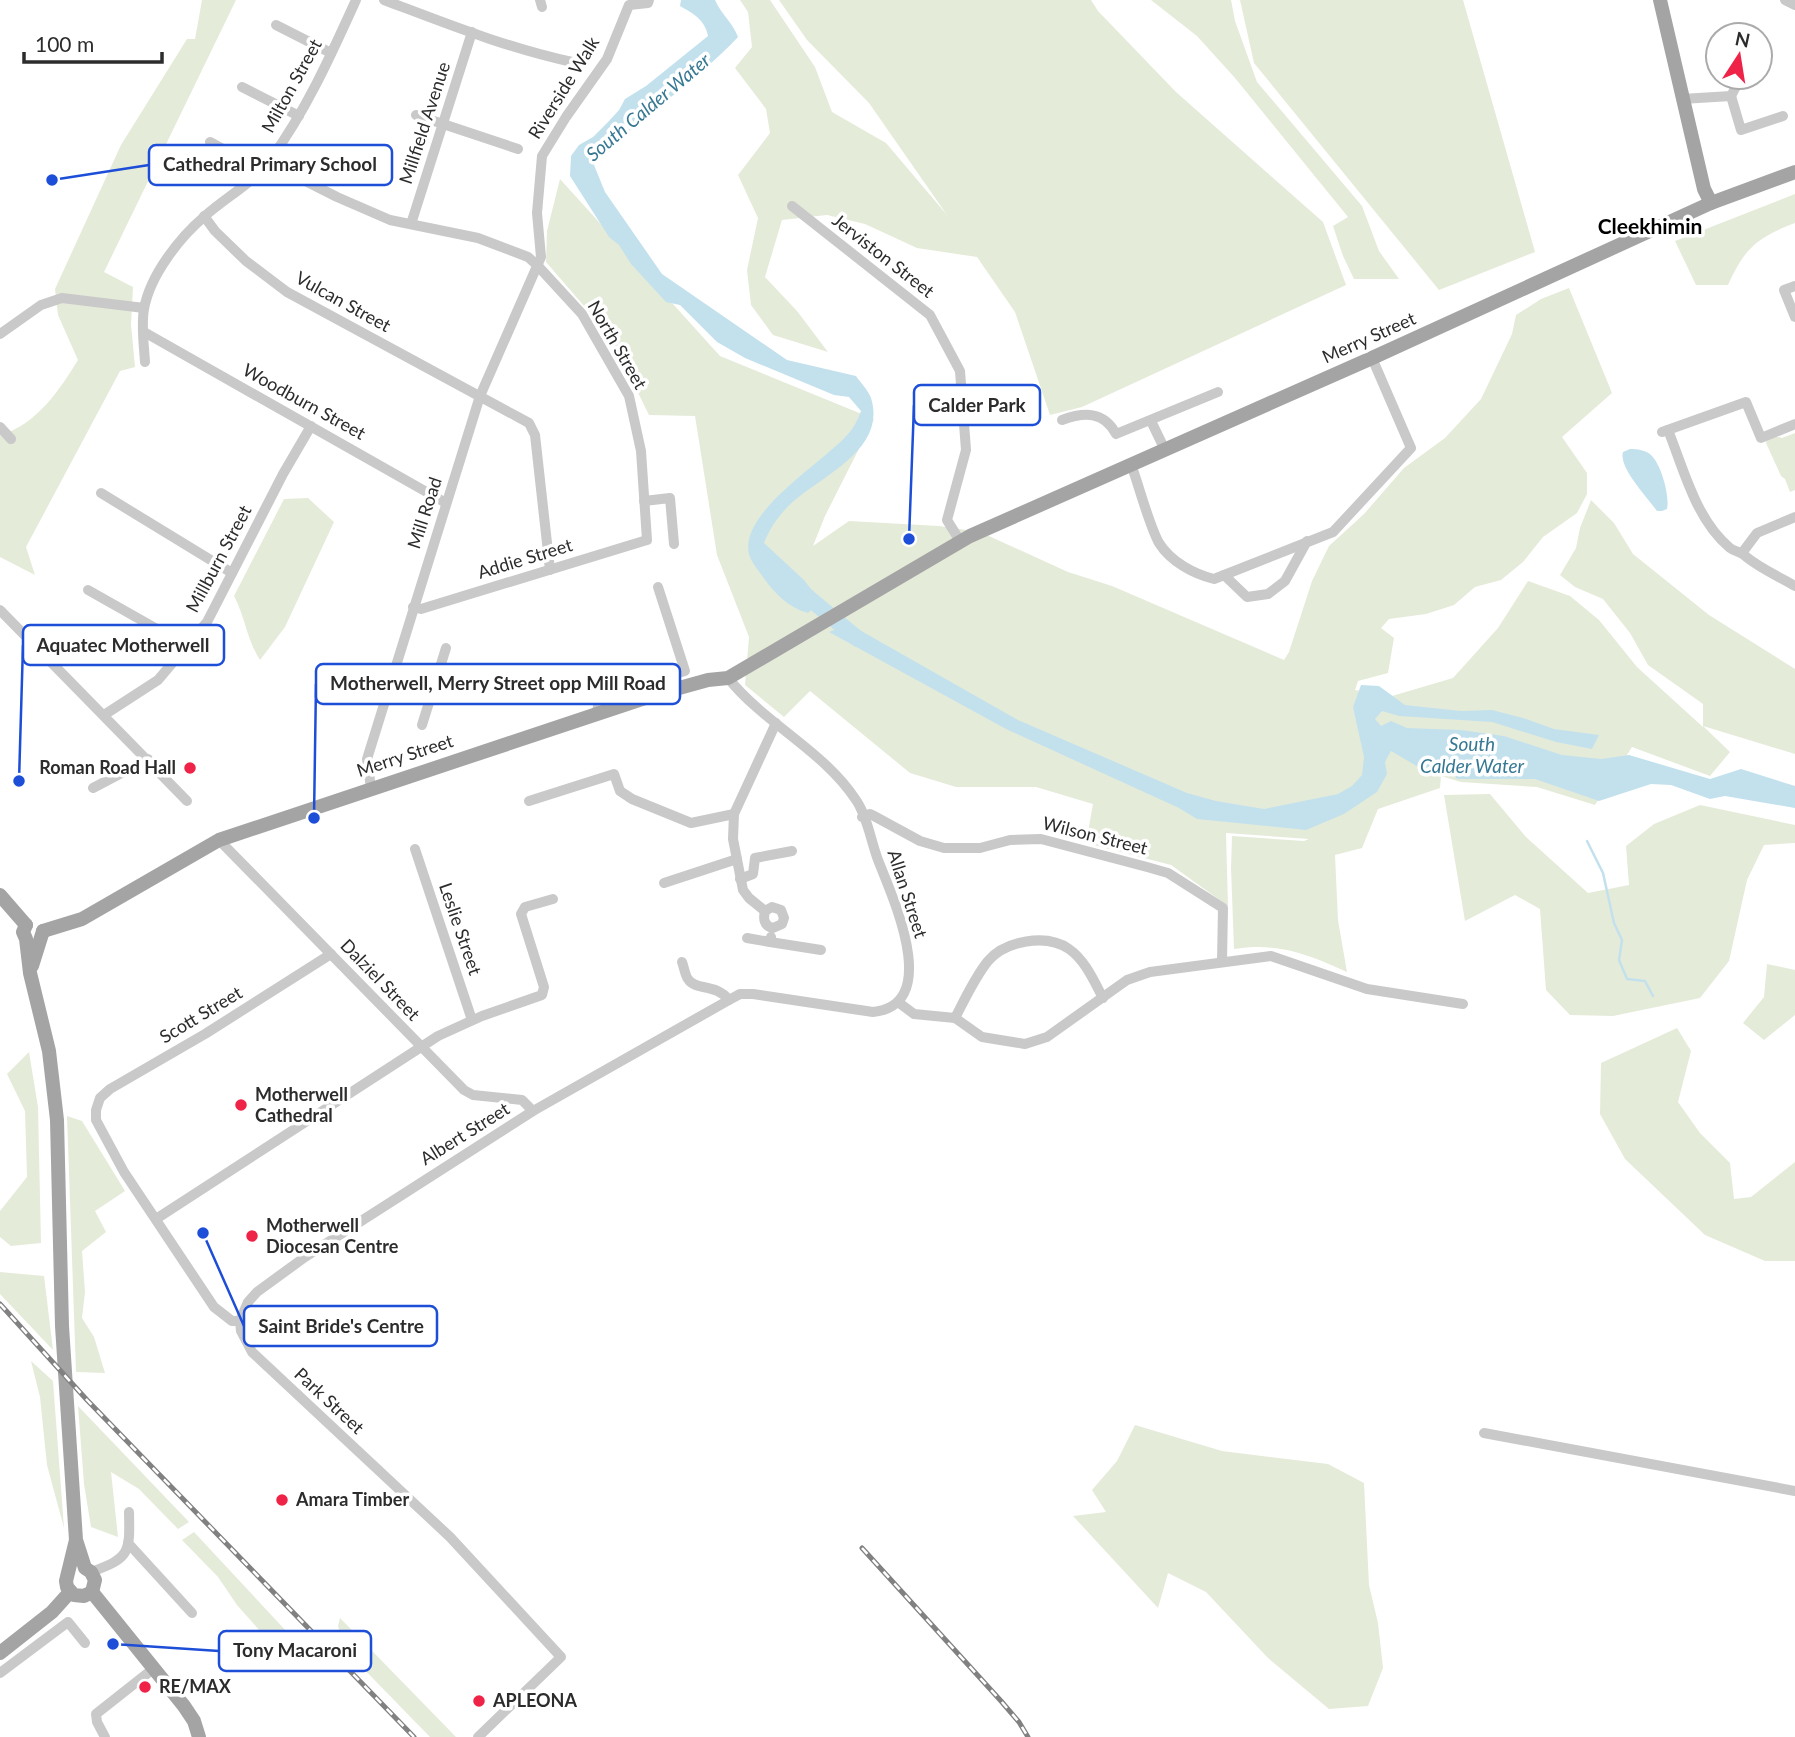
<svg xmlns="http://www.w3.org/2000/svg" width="1795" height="1737" font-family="Lato,sans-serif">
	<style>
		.green { fill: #e5ebd9 }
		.water { fill: #c3e1ed }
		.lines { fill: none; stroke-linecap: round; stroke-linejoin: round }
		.stream { stroke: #c3e1ed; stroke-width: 2.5 }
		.river { stroke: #c3e1ed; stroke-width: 16 }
		.minor { stroke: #c9c9c9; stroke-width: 10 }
		.major { stroke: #a4a4a4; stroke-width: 14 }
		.rail-casing { stroke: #818181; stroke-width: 5 }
		.rail { stroke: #fff; stroke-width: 2.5; stroke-dasharray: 8; stroke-linecap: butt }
		.poi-dot { fill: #ef2347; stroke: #fff; stroke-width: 2.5 }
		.labels { text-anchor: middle; stroke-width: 7; stroke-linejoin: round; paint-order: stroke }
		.street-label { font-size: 18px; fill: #2c2c2c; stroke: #fff }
		.poi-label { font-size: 18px; font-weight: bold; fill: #2c2c2c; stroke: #fff; text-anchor: start }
		.water-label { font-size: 19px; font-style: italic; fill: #367893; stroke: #fff }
		.quarter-label { font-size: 21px; font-weight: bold; fill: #000; stroke: #fff }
		.leader { fill: none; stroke: #1d4ed8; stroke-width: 2.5 }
		.callout-dot { fill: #1d4ed8; stroke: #fff; stroke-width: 2.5 }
		.callout { fill: #fff; stroke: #1d4ed8; stroke-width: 2.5 }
		.callout-label { font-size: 19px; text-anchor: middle; font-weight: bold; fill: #2c2c2c }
	</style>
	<rect width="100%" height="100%" fill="#fff"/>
	<g class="green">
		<path d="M202,0H236L104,272L133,287L131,324L135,367L120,371L26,547L35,575L0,557V435C36,425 59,391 78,360L58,315L55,289L121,145L187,39H195Z"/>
		<polygon points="740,0 770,0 815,67 832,112 886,143 947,215 869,103 807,40 779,0 1091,0 1098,11 1176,92 1323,222 1346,285 1082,407 1050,415 1015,312 977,257 917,248 865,224 827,215 782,220 765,277 797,311 828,352 773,335 751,305 747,270 758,218 738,175 770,133 766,109 735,68 752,47 748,12"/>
		<polygon points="1151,0 1231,0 1235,21 1257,82 1362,206 1379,251 1399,279 1354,279 1343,256 1333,226 1348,217 1235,78 1197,36"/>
		<polygon points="1240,0 1463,0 1535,252 1439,290 1254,63"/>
		<path d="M560,179L720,356L874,419L825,516L813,546L849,521L939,526L980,532L1068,572L1112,586L1284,660L1289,652L1312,581L1329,546L1364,514L1404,468L1445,438L1481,399L1512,334L1516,315L1541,299L1569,288L1612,393L1562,437L1587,473V494L1577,513L1543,537L1523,562L1501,580L1475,587L1454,605L1426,614L1389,619L1381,628L1394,638L1388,673L1358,681L1355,690L1392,696L1453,678L1498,628L1528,581L1570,596L1599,620L1637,667L1703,727V704L1648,665L1630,633L1603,599L1575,587L1560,575L1576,548L1580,528L1591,500L1614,523L1633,554L1709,615L1795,669V754L1703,726L1730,752L1710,776L1632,747L1595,805L1537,787L1461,782L1441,776L1440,788L1378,809L1362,848L1335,855L1338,920L1347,972C1308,954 1277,942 1234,949L1231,868L1232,836L1304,841L1309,839L1226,833L1228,906L1171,865L1086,843L1093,804L1036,787H956L910,773L810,691L784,717L745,685L749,637L717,555L695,416L649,415L610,336L546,262L547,231Z"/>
		<path d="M1795,194V223C1756,238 1745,248 1728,285H1696L1675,241Z"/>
		<polygon points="1795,433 1795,490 1790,492 1785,479 1781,476 1766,443 1767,439 1775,436 1782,438"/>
		<path d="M308,498L334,522L285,627L260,660C246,638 246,619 234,596L284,499Z"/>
		<polygon points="1490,794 1526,837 1588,893 1629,885 1626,846 1654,824 1700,805 1795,825 1795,843 1764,845 1747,880 1729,961 1700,998 1613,1016 1570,1015 1546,990 1540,909 1515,895 1465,921 1444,795"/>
		<polygon points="1767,964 1795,970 1795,1015 1764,1040 1743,1023 1764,997"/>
		<polygon points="1677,1028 1691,1051 1678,1102 1700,1133 1730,1163 1734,1199 1751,1197 1795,1162 1795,1261 1765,1261 1705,1235 1625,1159 1600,1114 1601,1063"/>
		<polygon points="29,1052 38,1107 41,1243 11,1246 0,1237 0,1211 27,1177 25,1111 7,1074"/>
		<polygon points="67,1116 82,1121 125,1191 95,1211 106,1232 82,1251 85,1292 82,1318 94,1337 105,1373 76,1372"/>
		<polygon points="0,1272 44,1276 53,1350 0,1294"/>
		<polygon points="31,1361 53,1381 64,1528 47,1465 40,1397"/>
		<polygon points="78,1406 189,1522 178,1529 139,1489 111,1472 118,1537 91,1527 84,1484"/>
		<polygon points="1135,1425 1222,1451 1328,1464 1364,1483 1369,1585 1378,1623 1383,1668 1368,1706 1329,1709 1268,1658 1206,1592 1168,1573 1158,1608 1073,1516 1106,1512 1092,1490 1117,1461"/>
		<polygon points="194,1532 302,1648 285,1659 237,1605 218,1577 182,1540"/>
		<polygon points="340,1618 456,1737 430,1737 355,1660 343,1643 338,1626"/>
	</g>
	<g class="water">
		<path d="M681,0H715C721,14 733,23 738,37C694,84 638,118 594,165L605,192L662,274L787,360L856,376C861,383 868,390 871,398C886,446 830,472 800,496C784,508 771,525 764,543L804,580L820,601L808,613C789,608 774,593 763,577C759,571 751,562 749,554C739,512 824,462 848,434C854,428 858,419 861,411L849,397L834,395L745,358L717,342L680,305L666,302L631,264L619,245L609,237L570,176L571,156L579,145L593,137L608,122L619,110L625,99L646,86L708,36C705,20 694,14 680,6Z"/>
		<path d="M1630,449C1637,449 1646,450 1651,455C1661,464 1670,496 1667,509L1662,511H1657C1648,498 1618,467 1623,452Z"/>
		<polygon points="849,624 1018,720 1187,793 1216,801 1264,809 1338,794 1352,786 1362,775 1364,757 1353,707 1361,685 1379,686 1405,705 1461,711 1492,710 1523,718 1554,729 1599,735 1592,749 1556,742 1492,722 1399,716 1382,711 1375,719 1381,726 1391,721 1407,728 1461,730 1504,736 1562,755 1601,759 1629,755 1710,779 1741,769 1795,786 1795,808 1725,796 1710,799 1671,785 1651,784 1599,801 1535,779 1457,779 1453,773 1420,768 1391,751 1385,762 1387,774 1377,792 1344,814 1306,830 1197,819 1179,808 1006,729 829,632"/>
	</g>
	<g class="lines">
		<polyline class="stream" points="1587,841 1603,873 1614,923 1622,940 1619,960 1627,979 1645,981 1653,996"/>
		<polyline class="river" points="803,593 858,639"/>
		<g class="minor">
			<path d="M384,0C445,23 507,48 572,62"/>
			<polyline points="540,0 542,7"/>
			<polyline points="1785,0 1795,5"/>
			<polyline points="276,25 331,53"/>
			<polyline points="242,87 299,116"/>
			<polyline points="1731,96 1741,77"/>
			<polyline points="1682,99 1731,96 1741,130 1783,116"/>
			<polyline points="416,115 518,149"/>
			<polyline points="210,142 261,170"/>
			<polyline points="268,162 337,197 390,220 478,238 528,257 537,265 582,314 629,396 641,451 647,540 421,609 413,607"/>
			<polyline points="792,206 930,315 960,371 966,450 947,520 960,541"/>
			<polyline points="204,216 215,231 246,261 287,292 529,423 535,435 550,570"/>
			<polyline points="411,224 472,32"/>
			<polyline points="1795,286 1784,290 1795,317"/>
			<polyline points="144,332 446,503"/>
			<polyline points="0,334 41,305 62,298 144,308"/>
			<path d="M145,362C144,345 141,326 144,309C150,275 180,237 205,216C226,197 252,184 270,160C306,111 331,55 356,0"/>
			<path d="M1062,420C1084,412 1104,411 1116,434L1218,392"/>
			<polyline points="1151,421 1165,450"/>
			<polyline points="0,427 11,439"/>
			<path d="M1668,430C1684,470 1696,520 1730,548C1735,552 1740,551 1744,555C1759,568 1778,576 1795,586"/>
			<polyline points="1662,432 1746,402 1761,438 1795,424"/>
			<path d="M1131,464C1139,486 1149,525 1159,543C1171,562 1194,574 1214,579L1333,532L1411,448L1372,358"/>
			<polyline points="101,493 232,573"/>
			<polyline points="644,501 670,498 674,544"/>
			<polyline points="1742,553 1757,533 1795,517"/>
			<polyline points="1224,575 1247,597 1268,594 1285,581 1307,541"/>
			<polyline points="88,590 187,646"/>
			<polyline points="0,610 187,801"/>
			<polyline points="394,671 434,684"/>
			<polyline points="597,714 599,697 685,671 658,587"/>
			<polyline points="104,715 158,680 207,622 283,474 311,426"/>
			<polyline points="422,725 446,648"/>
			<polyline points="93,788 148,759"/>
			<polyline points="371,788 367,759 480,396 541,257 537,213 542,156 566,117 607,59 629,5 648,3 649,0"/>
			<polyline points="529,801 614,774 620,791 632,799 691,823 734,814"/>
			<polyline points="862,817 870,814 874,816 920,841 944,848 980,848 1010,840 1041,839 1147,867 1168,873 1223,908 1222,961"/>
			<polyline points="219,840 464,1090 473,1095 522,1100 533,1111"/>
			<polyline points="415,849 472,1020"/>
			<polyline points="740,879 753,874 755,858 792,851"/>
			<polyline points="664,883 737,859"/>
			<path d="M765,911C763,919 764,926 773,928L782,924L784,918L781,910L772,907L765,911L749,898L743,890L733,839L734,814L776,723"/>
			<polyline points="747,938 770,942 771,937"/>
			<polyline points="770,942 821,950"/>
			<polyline points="331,954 205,1034 110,1089 100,1098 96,1110 96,1120 124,1172 214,1307 232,1321 240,1321 241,1331 252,1352 450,1537 561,1657 478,1737"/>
			<path d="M682,962C684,967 685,975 688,979C695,991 716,983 729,1000"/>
			<polyline points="898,1002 914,1014 955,1018 982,1037 1025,1044 1047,1037 1127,980 1150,972 1271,956 1367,989 1463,1004"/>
			<path d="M955,1018C965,999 975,977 988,961C1005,941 1046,933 1069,949C1085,960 1094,981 1103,998"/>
			<polyline points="156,1219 438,1036 482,1016 542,995 544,987 521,914 525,907 553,899"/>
			<path d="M240,1321L248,1302L257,1292L305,1257L533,1111L729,1000L740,994H753L873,1012C943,1005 892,896 878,860C871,841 867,816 856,800C823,750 765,724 728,678"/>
			<polyline points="1484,1433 1795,1491"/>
			<polyline points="128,1543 192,1613"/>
			<path d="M91,1572C130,1558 130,1553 129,1512"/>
			<polyline points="0,1673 68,1622 85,1643"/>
			<polyline points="105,1737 97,1722 96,1714 153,1669"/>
		</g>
		<g class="major">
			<polyline points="1660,0 1704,189 1711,203"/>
			<polyline points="0,895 26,925"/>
			<polyline points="26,925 23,932 26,939 30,973 49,1051 57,1120 62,1326 76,1540 85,1568 91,1572 95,1580 92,1592 84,1596 74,1595 67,1587 66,1581 76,1540"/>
			<polyline points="43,931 82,919 219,840 654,695 708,680 728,678 970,536 1372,358 1711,203 1795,172"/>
			<polyline points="32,966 43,931"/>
			<polyline points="92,1592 184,1706 194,1721 199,1737"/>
			<polyline points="0,1653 52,1612 70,1592"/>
		</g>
		<defs>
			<g id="rail">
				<polyline points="0,1304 87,1400 414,1737"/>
				<polyline points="862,1548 1001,1701 1019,1722 1028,1737"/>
			</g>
		</defs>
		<use href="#rail" class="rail-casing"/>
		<use href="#rail" class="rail"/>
	</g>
	<g class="poi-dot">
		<circle cx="190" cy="768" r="7"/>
		<circle cx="241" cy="1105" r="7"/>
		<circle cx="252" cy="1236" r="7"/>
		<circle cx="282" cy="1500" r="7"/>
		<circle cx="145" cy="1687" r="7"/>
		<circle cx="479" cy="1701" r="7"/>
	</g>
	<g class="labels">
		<g class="street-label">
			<text transform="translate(292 86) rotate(-61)" y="6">Milton Street</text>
			<text transform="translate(564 88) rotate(-58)" y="6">Riverside Walk</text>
			<text transform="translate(425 123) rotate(-72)" y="6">Millfield Avenue</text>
			<text transform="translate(883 256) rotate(38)" y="6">Jerviston Street</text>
			<text transform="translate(343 302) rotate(29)" y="6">Vulcan Street</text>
			<text transform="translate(1369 338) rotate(-24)" y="6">Merry Street</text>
			<text transform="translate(617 345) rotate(60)" y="6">North Street</text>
			<text transform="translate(304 402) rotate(29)" y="6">Woodburn Street</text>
			<text transform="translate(425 513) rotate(-72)" y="6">Mill Road</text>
			<text transform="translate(219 559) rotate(-62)" y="6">Millburn Street</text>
			<text transform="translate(525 559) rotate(-17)" y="6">Addie Street</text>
			<text transform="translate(405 756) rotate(-18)" y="6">Merry Street</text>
			<text transform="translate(1095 836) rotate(14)" y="6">Wilson Street</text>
			<text transform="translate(907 894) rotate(72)" y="6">Allan Street</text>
			<text transform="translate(460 929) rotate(71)" y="6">Leslie Street</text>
			<text transform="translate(380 980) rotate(46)" y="6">Dalziel Street</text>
			<text transform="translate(201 1015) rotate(-31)" y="6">Scott Street</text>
			<text transform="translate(465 1134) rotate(-32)" y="6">Albert Street</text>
			<text transform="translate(329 1401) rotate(43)" y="6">Park Street</text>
		</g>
		<g class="poi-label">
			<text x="176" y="774" text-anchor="end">Roman Road Hall</text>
			<text x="255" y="1101">Motherwell<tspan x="255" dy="21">Cathedral</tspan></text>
			<text x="266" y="1232">Motherwell<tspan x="266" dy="21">Diocesan Centre</tspan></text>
			<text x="296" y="1506">Amara Timber</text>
			<text x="159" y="1693">RE/MAX</text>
			<text x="493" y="1707">APLEONA</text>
		</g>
		<g class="water-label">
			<text transform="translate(648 107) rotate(-40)" y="7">South Calder Water</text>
			<text x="1472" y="751">South<tspan x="1472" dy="22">Calder Water</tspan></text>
		</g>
		<g class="quarter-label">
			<text x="1650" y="234">Cleekhimin</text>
		</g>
	</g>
	<path class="leader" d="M52 180L149 165M909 539L914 405M19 781L23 645M314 818L316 684M203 1233L244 1326M113 1644L219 1651"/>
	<g class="callout-dot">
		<circle cx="52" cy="180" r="7"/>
		<circle cx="909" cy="539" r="7"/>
		<circle cx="19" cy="781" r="7"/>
		<circle cx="314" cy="818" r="7"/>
		<circle cx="203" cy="1233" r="7"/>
		<circle cx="113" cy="1644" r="7"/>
	</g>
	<g class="callout">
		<rect x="149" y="145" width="243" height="40" rx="7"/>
		<rect x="914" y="385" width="126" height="40" rx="7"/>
		<rect x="23" y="625" width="201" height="40" rx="7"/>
		<rect x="316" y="664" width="364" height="40" rx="7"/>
		<rect x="244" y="1306" width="193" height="40" rx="7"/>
		<rect x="219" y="1631" width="152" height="40" rx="7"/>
	</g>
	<g class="callout-label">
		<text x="270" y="171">Cathedral Primary School</text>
		<text x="977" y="412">Calder Park</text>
		<text x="123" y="652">Aquatec Motherwell</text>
		<text x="498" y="690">Motherwell, Merry Street opp Mill Road</text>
		<text x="341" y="1333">Saint Bride's Centre</text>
		<text x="295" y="1657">Tony Macaroni</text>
	</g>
	<g transform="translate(1739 56) rotate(12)"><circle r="33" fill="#ffffff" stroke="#ababab" stroke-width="2"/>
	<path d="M0-5L12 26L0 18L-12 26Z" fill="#ef2347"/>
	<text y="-10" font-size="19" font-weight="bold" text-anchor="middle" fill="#2c2c2c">N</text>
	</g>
	<path d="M24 52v10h138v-10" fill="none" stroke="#2c2c2c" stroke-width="3.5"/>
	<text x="35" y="52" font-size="21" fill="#2c2c2c" stroke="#ffffff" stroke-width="5" paint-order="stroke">100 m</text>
</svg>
